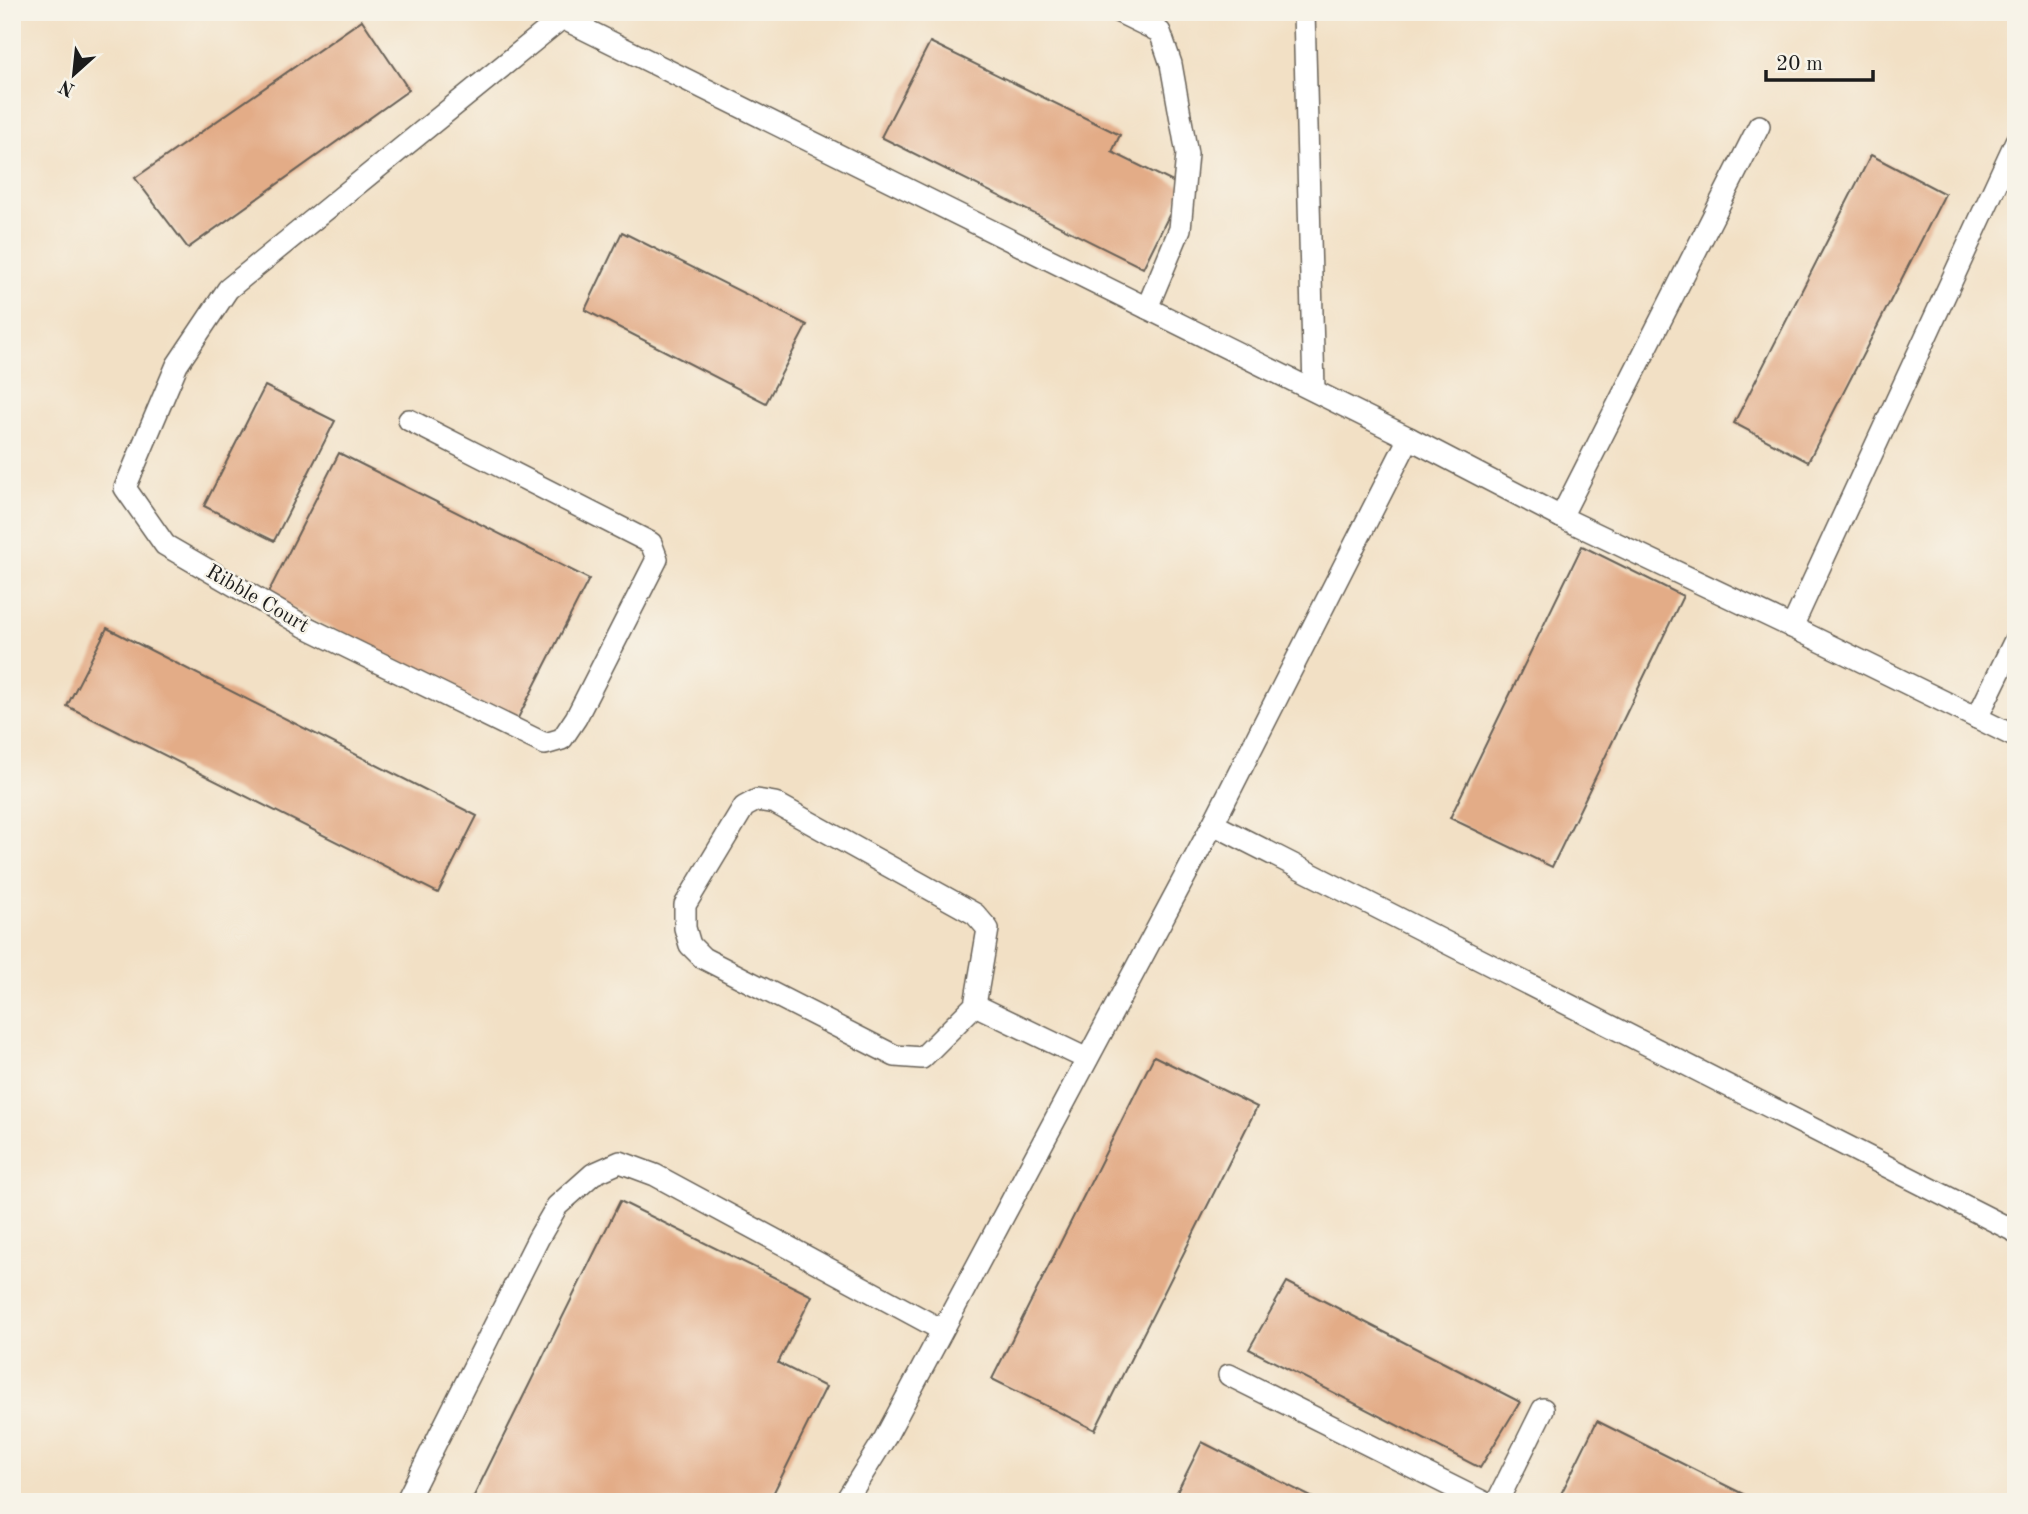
<svg xmlns="http://www.w3.org/2000/svg" width="2028" height="1514" font-family="'Old Standard TT',serif">
	<style>
		.building { fill: #e3ac87 }
		.lines { fill: none; stroke-linecap: round; stroke-linejoin: round }
		.lane-casing { stroke: #676157; stroke-width: 24 }
		.lane { stroke: #fff; stroke-width: 21 }
		.labels { text-anchor: middle; stroke-width: 5; stroke-linejoin: round; paint-order: stroke }
		.street-label { font-size: 21px; fill: #1c1c1c; stroke: #f7f3e8 }
	</style>
	<rect width="100%" height="100%" fill="#f7f3e8"/>
	<filter id="ink" filterUnits="userSpaceOnUse"><feTurbulence type="fractalNoise" baseFrequency=".0143" numOctaves="2"/><feDisplacementMap in="SourceGraphic" scale="14" xChannelSelector="R" yChannelSelector="G"/><feConvolveMatrix kernelMatrix="1 2 1 2 8 2 1 2 1" color-interpolation-filters="sRGB"/></filter>
	<filter id="wash" filterUnits="userSpaceOnUse"><feTurbulence type="fractalNoise" baseFrequency=".00686" numOctaves="4" result="noise"/><feDisplacementMap in="SourceGraphic" scale="28" xChannelSelector="R" yChannelSelector="G"/><feGaussianBlur stdDeviation="1.57" result="paint"/><feColorMatrix in="noise" values="0 0 0 0 0 0 0 0 0 0 0 0 0 0 0 0 0 1.4 0 .05"/><feComposite in="paint" operator="in"/></filter>
	<g filter="url(#wash)">
		<rect width="100%" height="100%" fill="#f2e0c5"/>
		<g id="blocks">
			<g class="building">
				<polygon points="362,20 409,90 188,248 135,178"/>
				<polygon points="930,42 1120,135 1112,152 1183,187 1143,268 881,137"/>
				<polygon points="1871,155 1945,194 1808,462 1734,423"/>
				<polygon points="622,232 807,325 766,403 585,310"/>
				<polygon points="265,386 335,421 274,541 204,506"/>
				<polygon points="339,453 589,579 516,722 267,595"/>
				<polygon points="1582,546 1683,596 1552,867 1450,818"/>
				<polygon points="107,628 477,816 438,893 67,706"/>
				<polygon points="1154,1056 1257,1107 1095,1430 992,1379"/>
				<polygon points="620,1201 812,1296 778,1363 826,1387 769,1502 471,1502"/>
				<polygon points="1287,1282 1520,1402 1480,1468 1249,1349"/>
				<polygon points="1597,1421 1759,1502 1557,1502"/>
				<polygon points="1202,1442 1321,1502 1172,1502"/>
			</g>
		</g>
	</g>
	<g filter="url(#ink)">
		<use href="#blocks" fill-opacity="0" stroke="#676157" stroke-width="2"/>
		<g class="lines">
			<defs>
				<g id="lane">
					<polyline points="550,12 1409,438"/>
					<polyline points="1119,12 1160,32 1171,64 1187,154 1180,229 1147,308"/>
					<polyline points="1304,12 1314,390"/>
					<polyline points="409,420 651,543 657,559 576,718 562,739 545,744 304,626 165,545 125,488 177,365 228,289 562,18"/>
					<polyline points="1561,517 1759,126"/>
					<polyline points="1792,627 2016,141"/>
					<polyline points="1977,718 2016,638"/>
					<polyline points="1213,824 2016,1232"/>
					<polyline points="975,1005 988,929 975,914 775,803 757,800 744,807 685,905 685,928 690,945 703,958 895,1056 922,1058 975,1005 1087,1059"/>
					<polyline points="1229,1375 1483,1502"/>
					<polyline points="406,1502 538,1239 557,1206 593,1174 620,1162 655,1175 942,1330"/>
					<polyline points="845,1502 885,1438 1213,824 1409,438 1561,517 1792,627 2016,737"/>
					<polyline points="1497,1502 1543,1409"/>
				</g>
			</defs>
			<use href="#lane" class="lane-casing"/>
			<use href="#lane" class="lane"/>
		</g>
	</g>
	<g class="labels">
		<g class="street-label">
			<text transform="translate(258 598) rotate(30)" y="7">Ribble Court</text>
		</g>
	</g>
	<rect width="2028" height="1514" fill="none" stroke="#f7f3e8" stroke-width="42"/>
	<g transform="translate(74 74) rotate(207)" stroke="#f7f3e8" stroke-width="5" paint-order="stroke">
	<path d="M0-5L12 26L0 18L-12 26Z" fill="#1c1c1c"/>
	<text y="-10" font-size="19" font-weight="bold" text-anchor="middle" fill="#1c1c1c">N</text>
	</g>
	<path d="M1766 70v10h107v-10" fill="none" stroke="#1c1c1c" stroke-width="3.5"/>
	<text x="1776" y="70" font-size="21" fill="#1c1c1c" stroke="#f7f3e8" stroke-width="5" paint-order="stroke">20 m</text>
</svg>
